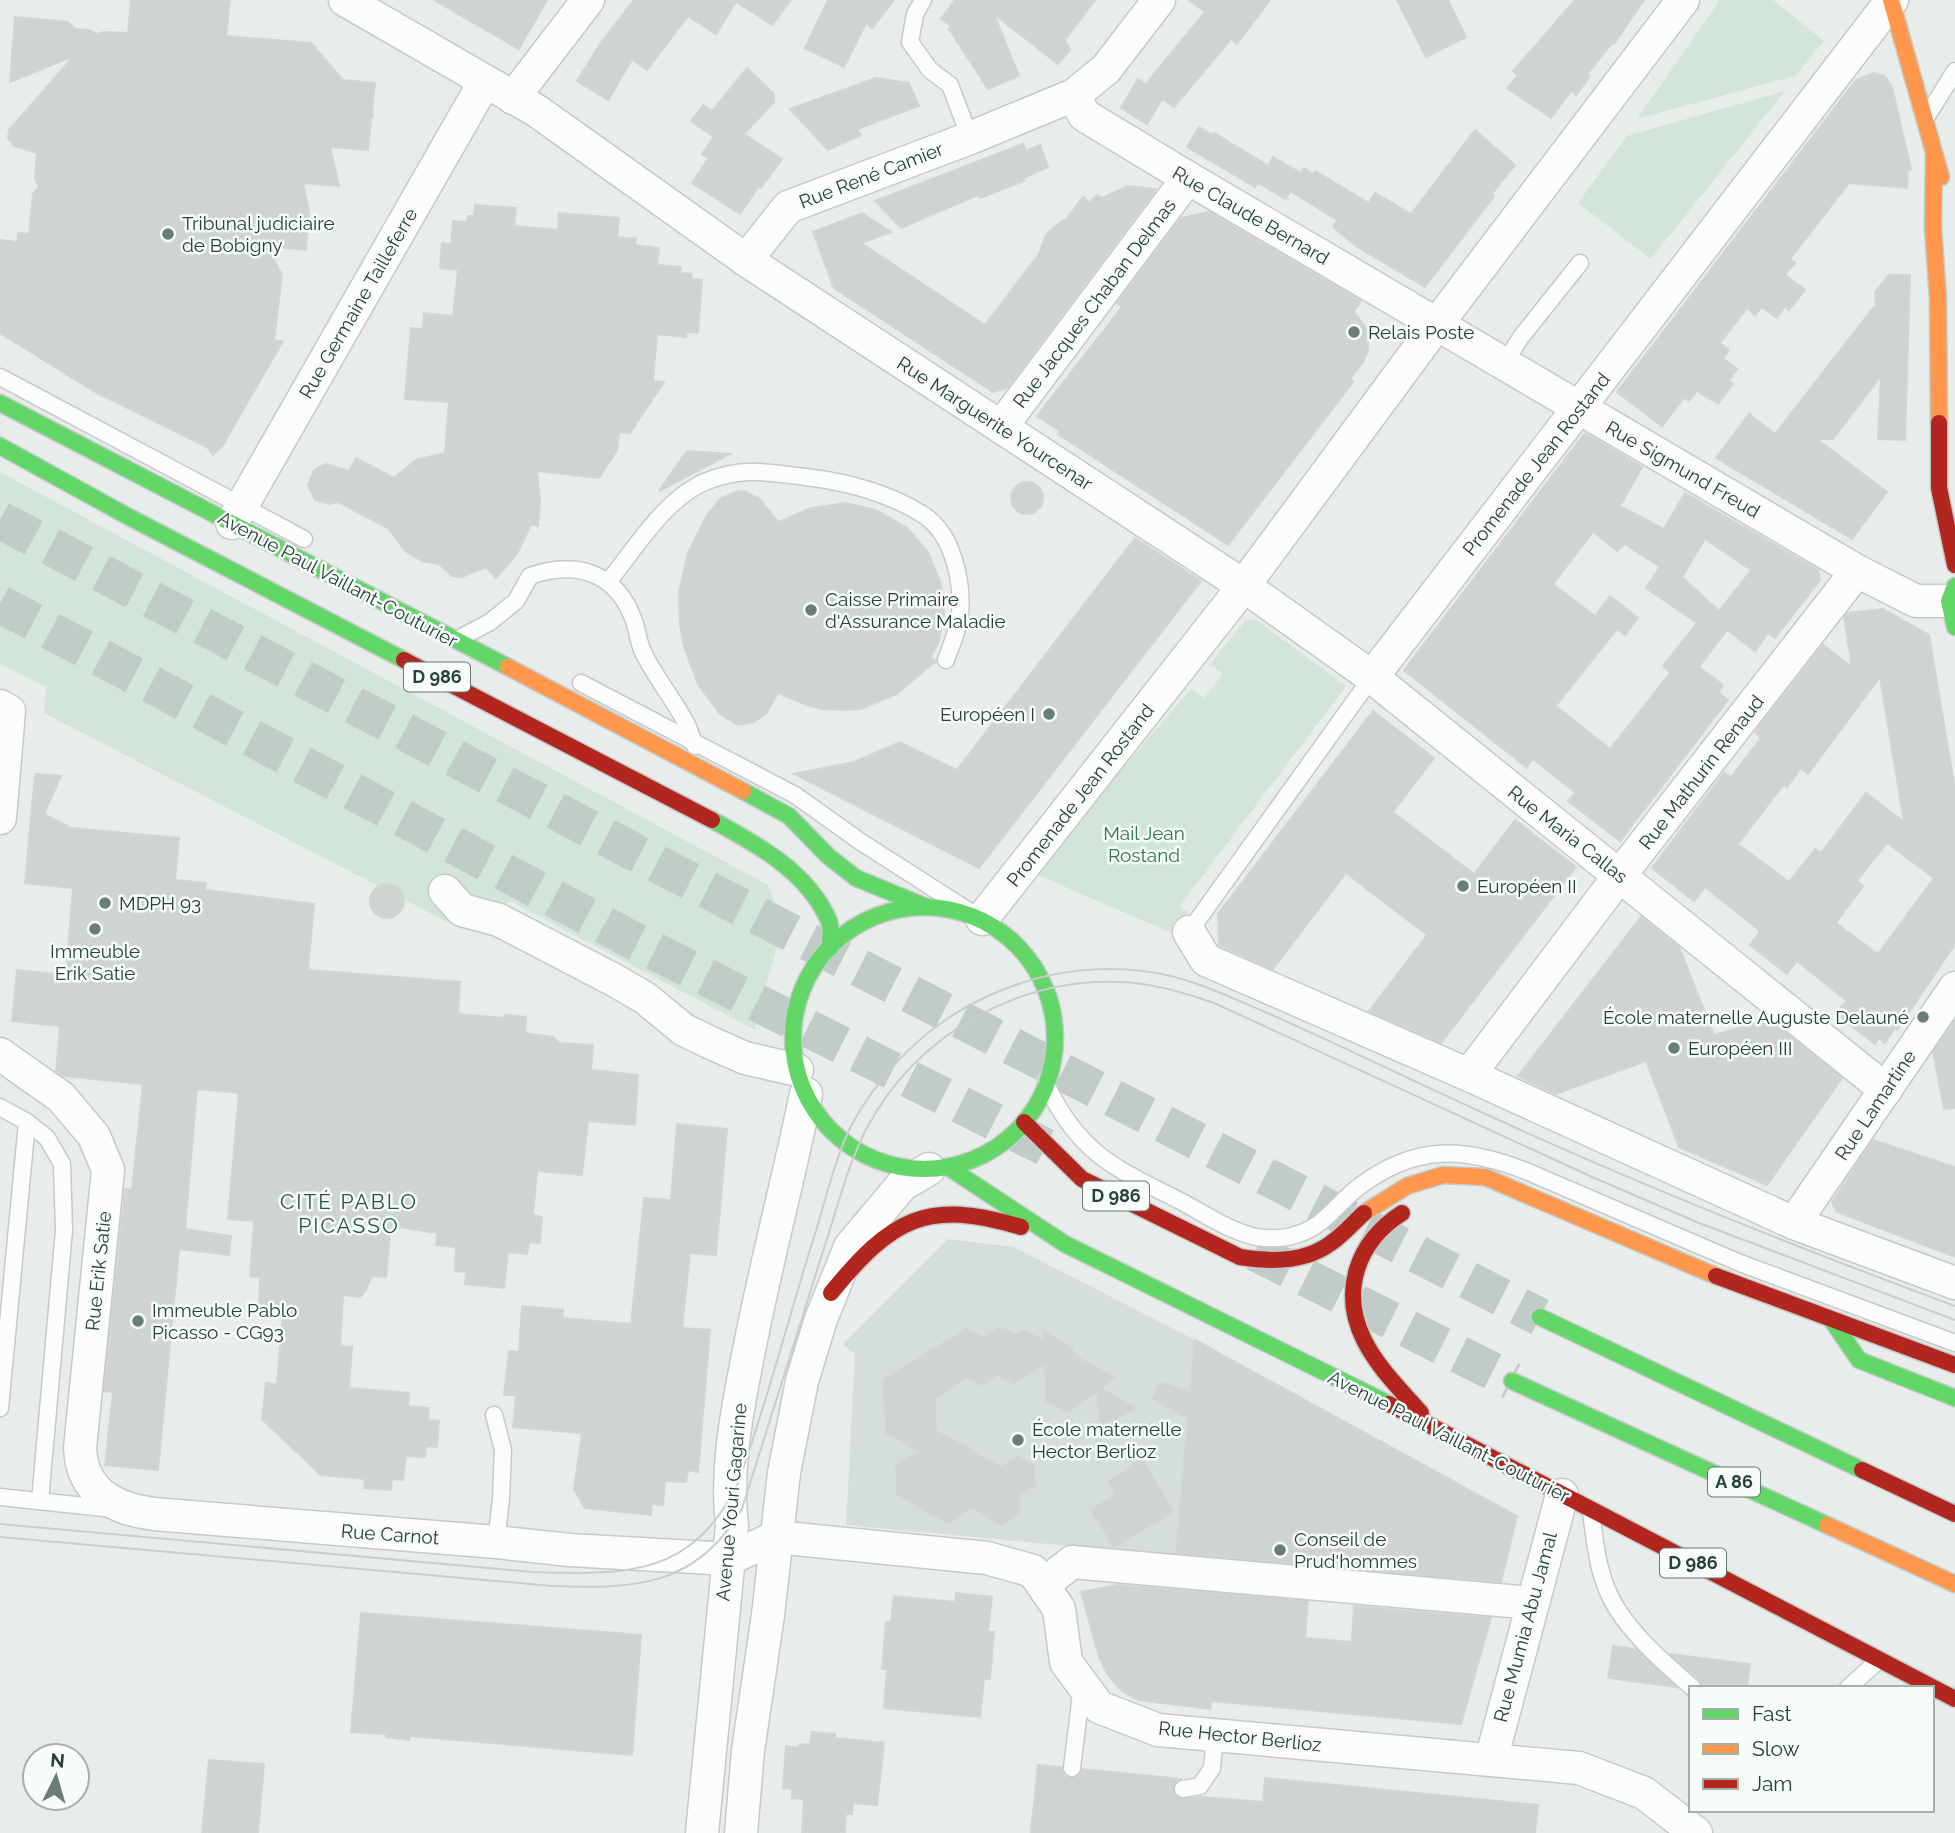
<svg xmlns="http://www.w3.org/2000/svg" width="1955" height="1833" font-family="Raleway,sans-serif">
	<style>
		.built { fill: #d6dedb }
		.green { fill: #d1e6d8 }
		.building { fill: #cfd4d2; stroke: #d1d6d4; stroke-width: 2; fill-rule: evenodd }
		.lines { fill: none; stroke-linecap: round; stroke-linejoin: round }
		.highway-tunnel { stroke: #c1cbc8; stroke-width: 38; stroke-dasharray: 38 19; stroke-linecap: butt }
		.lane-casing { stroke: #c5cac8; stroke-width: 19 }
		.street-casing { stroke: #c5cac8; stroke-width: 35 }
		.fast-casing { stroke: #c3cbc8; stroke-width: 19 }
		.slow-casing { stroke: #c3cbc8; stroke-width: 19 }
		.jam-casing { stroke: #c3cbc8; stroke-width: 19 }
		.lane { stroke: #fcfcfc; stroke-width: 16 }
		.street { stroke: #fcfcfc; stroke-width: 32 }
		.fast { stroke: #63d668; stroke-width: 16 }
		.slow { stroke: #ff974d; stroke-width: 16 }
		.jam { stroke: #b3261e; stroke-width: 16 }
		.tram { stroke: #c9cdcc; stroke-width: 2 }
		.poi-dot { fill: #697e78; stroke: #f7fbf9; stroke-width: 2.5 }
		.labels { text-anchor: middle; stroke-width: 5; stroke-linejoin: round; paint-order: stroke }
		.shield { fill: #f7fbf9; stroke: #637a73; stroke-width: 2 }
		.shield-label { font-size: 18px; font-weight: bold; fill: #24423a }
		.street-label { font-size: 19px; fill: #24423a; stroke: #f7fbf9 }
		.poi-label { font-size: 19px; fill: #24423a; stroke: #f7fbf9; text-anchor: start }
		.park-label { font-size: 19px; fill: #2d7a4b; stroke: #f7fbf9 }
		.neighbourhood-label { font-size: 21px; letter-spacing: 2px; fill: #1f5548; stroke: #f7fbf9 }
	</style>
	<rect width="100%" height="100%" fill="#e8edeb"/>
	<polygon class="built" points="948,1239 1014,1247 1195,1340 1176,1556 846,1525 855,1354 843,1344"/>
	<g class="green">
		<polygon points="1720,0 1773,0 1824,41 1795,76 1637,119"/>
		<polygon points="1785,91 1651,259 1578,203 1627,136"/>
		<path d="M0,472L768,885C787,931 778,947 763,992C759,1004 759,1017 755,1030L510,901L461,929L44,713L46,687L0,664Z"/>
		<polygon points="1255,619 1346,686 1180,906 1188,912 1172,933 1033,873 1191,689 1204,698 1223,674 1210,664 1245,621"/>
	</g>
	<g class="building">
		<polygon points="131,0 230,0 226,36 311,43 343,80 375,83 372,111 373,116 371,119 368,150 330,147 339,186 303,183 309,211 306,250 267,246 282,275 274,341 283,341 223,445 213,455 207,447 97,393 0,333 0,240 17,242 18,233 29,234 33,194 39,187 35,178 37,153 14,146 8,138 9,130 74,56 10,82 15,17 68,22 75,29 88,30 97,34 104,32 128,33"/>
		<polygon points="434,0 547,0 519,49"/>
		<polygon points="634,0 791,0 772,25 736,2 716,34 688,16 647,70 632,60 608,100 577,81 602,41"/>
		<polygon points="828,0 894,0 872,28 866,23 844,67 805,48"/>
		<polygon points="955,0 1095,0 1065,40 1070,50 1058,64 994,14 1019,76 988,89 949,29 951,26 941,19"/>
		<polygon points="1189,0 1270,0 1237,44 1231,39 1174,107 1162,99 1147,124 1121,108 1138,79 1146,84 1205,12"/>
		<polygon points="1397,0 1448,0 1466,37 1426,57"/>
		<polygon points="1575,0 1644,0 1614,44 1612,43 1587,74 1590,76 1576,95 1571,91 1551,118 1507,88 1518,75 1513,71"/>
		<polygon points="747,68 774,94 774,102 744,134 782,159 761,188 759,186 740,214 692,183 708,159 702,154 714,137 691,121 703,105 712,111"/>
		<polygon points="1873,73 1885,76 1892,87 1911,169 1908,170 1907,188 1849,183 1790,259 1795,263 1785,275 1805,290 1789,310 1785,306 1777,318 1762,307 1755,315 1747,308 1720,343 1729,350 1723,358 1737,369 1729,381 1733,384 1718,404 1697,391 1689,401 1684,398 1662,426 1617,392 1856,80"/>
		<polygon points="876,78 909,83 919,106 857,129 861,135 828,150 790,109"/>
		<polygon points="1199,127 1212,135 1214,133 1267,165 1255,187 1187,147"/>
		<polygon points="1475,130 1515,165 1492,194 1494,196 1425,287 1356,246 1333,227 1337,220 1290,191 1286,199 1258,183 1273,157 1301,173 1304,168 1313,174 1315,171 1369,203 1375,193 1411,214"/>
		<polygon points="1023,144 1026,151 1040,145 1048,167 1023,178 1024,181 980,198 978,195 901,228 875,201"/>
		<polygon points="1128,186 1156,189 1007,388 993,392 834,288 813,232 862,213 891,232 861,243 985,325 1039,254 1046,235 1055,226 1068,217 1083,197 1090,203 1097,195 1102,198"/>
		<polygon points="475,205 516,208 514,226 558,230 559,213 619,218 617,237 636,239 635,245 659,248 657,265 681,267 680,273 692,274 691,279 702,280 698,333 686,332 686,337 657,334 653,381 664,382 630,433 619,432 617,450 599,478 537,471 540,503 538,526 531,524 517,554 496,578 486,567 462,577 452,576 439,564 422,561 406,552 388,528 338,502 329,504 315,500 308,485 314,470 326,464 349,471 356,458 394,478 416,460 445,453 449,402 405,399 411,328 423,329 424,313 453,316 458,270 440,268 442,243 451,244 453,221 467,222 468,216 474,216"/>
		<polygon points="1209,212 1361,301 1354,312 1366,328 1368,339 1368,350 1363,362 1350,379 1353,382 1228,545 1058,434 1060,431 1037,416 1122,307 1117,303 1181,218"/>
		<polygon points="1889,275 1910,275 1905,440 1878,439 1881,376 1833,439 1817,439 1887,492 1852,539 1716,458 1749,414 1775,434 1876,304 1875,292"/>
		<path d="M1585,433L1642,467L1620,506L1664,529L1685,493L1818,570L1820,580L1775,638L1768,633L1755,651L1727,630L1699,667L1723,685L1718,692L1728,700L1620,841L1568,801L1576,793L1533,759L1526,767L1404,670ZM1593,532L1617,551L1625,544L1660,567L1646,588L1697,623L1663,666L1670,673L1610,749L1556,706L1617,629L1625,635L1638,618L1610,596L1595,616L1553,584ZM1705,539L1751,570L1719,611L1682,577Z"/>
		<polygon points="687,451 730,454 659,491"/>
		<circle cx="1027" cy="498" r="16"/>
		<polygon points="743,491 760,499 778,522 811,508 846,503 876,510 907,528 928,552 941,584 944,614 939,640 931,657 936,661 897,694 861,709 846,710 822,709 807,705 778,693 766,714 754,722 738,725 720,714 698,684 684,647 680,625 679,592 688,553 707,515 720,499 735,492"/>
		<polygon points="1135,538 1201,581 979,868 794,774 854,762 900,742 957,770"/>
		<path d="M1883,609L1929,635L1955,790V944L1897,1030L1895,1028L1885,1043L1879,1038L1875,1044L1840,1017L1846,1011L1841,1007L1847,1001L1797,961L1787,974L1750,945L1760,931L1705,887L1694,901L1652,868L1724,773L1731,777L1761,738L1755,732L1823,645L1852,667L1844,617L1848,613ZM1880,677L1904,822L1866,793L1821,853L1815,849L1789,882L1738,844L1784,784L1787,787L1801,768L1808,774ZM1887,843L1934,878L1878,954L1836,923L1863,886L1857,881Z"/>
		<polygon points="1373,711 1434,758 1393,812 1474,874 1515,820 1576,867 1441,1043 1369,1011 1427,935 1346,873 1273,969 1219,945 1218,914"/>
		<polygon points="35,774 61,776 44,814 71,828 179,838 175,880 206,883 205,890 314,904 308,970 460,982 458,1014 505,1018 505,1015 526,1017 525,1033 553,1037 559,1043 593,1045 591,1070 638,1075 635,1125 588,1121 582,1175 537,1171 533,1215 542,1217 540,1243 529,1242 527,1254 508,1252 504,1288 465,1284 466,1272 455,1271 456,1247 436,1245 437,1233 391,1226 386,1277 372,1276 365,1292 360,1297 343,1295 340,1346 352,1347 349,1388 409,1393 408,1406 429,1408 428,1420 439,1421 437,1447 426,1446 425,1457 406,1456 403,1480 392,1479 391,1490 364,1488 365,1479 321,1475 262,1419 266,1383 277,1385 283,1311 259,1308 260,1278 250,1276 254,1221 228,1219 239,1093 197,1089 185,1229 231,1236 229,1255 179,1249 158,1470 105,1465 113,1392 104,1391 125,1189 132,1190 143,1084 64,1076 56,1071 60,1026 12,1021 17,970 66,975 73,888 25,883"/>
		<circle cx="387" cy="901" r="17"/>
		<polygon points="1641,917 1679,947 1714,1035 1768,1019 1842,1078 1767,1185 1679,1147 1646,1061 1556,1094 1518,1076"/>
		<polygon points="1955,1021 1955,1108 1944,1109 1933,1052"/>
		<polygon points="677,1124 727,1129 716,1255 690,1253 682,1328 710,1330 698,1472 688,1470 686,1482 665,1481 663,1505 652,1504 651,1515 585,1508 574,1489 582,1433 513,1427 516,1395 504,1395 509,1351 519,1352 522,1306 563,1310 562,1318 631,1324 644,1198 671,1200"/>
		<polygon points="1873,1140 1955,1167 1955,1257 1837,1212 1832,1202"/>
		<polygon points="1000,1327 1016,1335 1023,1330 1041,1339 1044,1337 1044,1332 1072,1348 1074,1355 1115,1378 1101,1388 1135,1408 1100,1427 1097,1391 1067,1412 1046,1401 1045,1364 1014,1383 998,1375 982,1385 966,1377 935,1399 936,1431 1002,1467 1017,1456 1034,1465 1035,1485 1019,1495 1019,1514 1002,1525 971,1508 948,1523 897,1495 896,1465 918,1451 886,1433 883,1380 966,1329 984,1337"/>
		<polygon points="1195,1340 1517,1516 1501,1582 1176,1553 1188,1418 1153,1399 1160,1382 1190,1392"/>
		<polygon points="1142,1459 1173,1512 1114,1547 1091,1510 1116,1494 1109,1481"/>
		<polygon points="1117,1585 1308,1601 1305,1638 1352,1642 1354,1606 1491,1618 1461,1724 1211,1701 1210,1709 1138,1700 1122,1691 1108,1675 1099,1657 1081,1592"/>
		<polygon points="956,1593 992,1597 988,1632 994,1632 990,1679 984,1679 980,1717 884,1708 887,1669 882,1669 886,1622 891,1622 894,1596 955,1602"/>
		<polygon points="361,1613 641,1635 632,1755 410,1736 409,1740 386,1737 386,1734 351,1732"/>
		<polygon points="1613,1646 1636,1649 1676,1687 1608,1678"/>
		<polygon points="1670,1654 1750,1664 1747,1688 1703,1688 1700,1680"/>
		<polygon points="812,1732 835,1734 835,1738 884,1743 877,1805 853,1803 852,1814 846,1814 845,1833 802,1833 804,1799 792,1798 792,1789 783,1788 786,1746 799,1748 800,1744 810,1745"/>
		<polygon points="209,1760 264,1764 258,1833 202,1833"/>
		<polygon points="1038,1765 1062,1767 1065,1776 1071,1778 1080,1775 1082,1769 1182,1779 1176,1781 1173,1790 1175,1796 1184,1799 1201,1797 1263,1802 1265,1778 1538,1805 1535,1833 1031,1833"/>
	</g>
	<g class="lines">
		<g class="highway-tunnel">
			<polyline points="0,520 663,867 1540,1317"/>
			<polyline points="0,604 636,942 1051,1150"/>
			<polyline points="1255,1252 1512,1381"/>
		</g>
		<defs>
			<g id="lane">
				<polyline points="923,0 915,14 910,42 930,70 950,85 970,138"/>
				<polyline points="1927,116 1955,71"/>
				<polyline points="1504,364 1521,337 1580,263"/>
				<polyline points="0,377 304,539"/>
				<path d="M608,582C635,549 666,497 707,481C744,466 769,473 806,477C847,482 888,493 922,514C953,533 963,581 960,615C958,631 951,645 946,660"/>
				<path d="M460,638L490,622L516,601L530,576C576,560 617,572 634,621C638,631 638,642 643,652C655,677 672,697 685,721C690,729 691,738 695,746"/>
				<polyline points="581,683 795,795 861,842 978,917"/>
				<polyline points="1189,932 1372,677"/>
				<path d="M1046,1084C1057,1107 1070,1128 1088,1145C1114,1171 1152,1186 1184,1203C1206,1215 1230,1231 1256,1237C1269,1239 1285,1239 1298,1234C1325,1226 1338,1202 1360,1186C1416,1144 1464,1147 1526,1171L1740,1263L1955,1343"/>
				<polyline points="0,1107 27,1122 47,1138 62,1164 64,1230 40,1501"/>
				<polyline points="0,1408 27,1122"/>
				<polyline points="494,1415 503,1450 501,1499 496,1542"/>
				<polyline points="0,1497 113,1509"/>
				<path d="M1591,1512C1595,1540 1597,1570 1610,1596C1625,1629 1665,1664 1693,1688"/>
				<polyline points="1848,1688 1879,1660"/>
				<polyline points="1072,1768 1082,1686"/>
				<polyline points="1183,1789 1200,1786 1212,1768 1215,1735"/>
			</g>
			<g id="street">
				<polyline points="345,0 537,111 746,260 788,207 970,138 1074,95 1106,69 1159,0"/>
				<polyline points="1074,95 1084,115 1188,178 1857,571 1916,601 1949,601"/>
				<polyline points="513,98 588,0"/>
				<polyline points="746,260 1244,586 1372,677 1886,1090"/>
				<polyline points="1001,427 1188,178"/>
				<polyline points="232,523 484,83"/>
				<polyline points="1372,677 1892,0"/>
				<polyline points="0,706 9,711 0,818"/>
				<polyline points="445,891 462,910 499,920 616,981 645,998 684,1030 709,1042 745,1058 797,1070"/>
				<polyline points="982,919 1236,596 1437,324 1683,0"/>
				<polyline points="1189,932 1206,960 1469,1075 1794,1223 1955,1283"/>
				<path d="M0,1054L61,1097L94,1136L108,1170L80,1448C82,1493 115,1509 154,1514L496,1542L570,1550L729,1559L776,1537"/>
				<polyline points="1469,1075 1620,875 1857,571"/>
				<polyline points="1794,1223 1955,988"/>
				<polyline points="776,1537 987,1558 1033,1571 1059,1609 1066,1662 1099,1707 1158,1730 1579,1768 1644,1793 1696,1833"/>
				<polyline points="1043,1585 1072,1562 1532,1603"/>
				<polyline points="1491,1760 1562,1495"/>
				<path d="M702,1833L732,1526C726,1474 735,1422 745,1371C762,1278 787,1187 806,1094"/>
				<polyline points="741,1833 748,1751 768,1615 784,1473 802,1381 821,1319 850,1247 902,1185 929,1169"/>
			</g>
			<g id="fast">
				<polyline points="0,403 508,667"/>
				<polyline points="0,446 129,517 404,660"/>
				<polyline points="1955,586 1949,601 1955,627"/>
				<polyline points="743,791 789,816 828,856 856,878 924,906"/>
				<path d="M712,820C757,844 808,872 829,921C832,928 830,940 830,948"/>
				<circle cx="924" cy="1038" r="131"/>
				<polyline points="948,1167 1065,1244 1389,1404"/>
				<polyline points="1540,1317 1862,1470"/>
				<polyline points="1833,1322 1859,1360 1955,1398"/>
				<polyline points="1512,1381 1827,1525"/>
			</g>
			<g id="slow">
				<polyline points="1891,0 1941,177"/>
				<polyline points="1934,154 1933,227 1938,299 1939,423"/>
				<polyline points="508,667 743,791"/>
				<polyline points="1364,1213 1407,1186 1443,1175 1485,1177 1716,1276"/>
				<polyline points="1827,1525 1955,1584"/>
			</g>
			<g id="jam">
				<polyline points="1939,423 1939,488 1955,565"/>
				<polyline points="404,660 712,820"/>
				<path d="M1024,1122L1082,1179L1240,1257C1270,1262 1306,1262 1331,1243C1343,1235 1353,1223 1364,1213"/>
				<path d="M1402,1213C1357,1242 1340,1291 1364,1340C1378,1368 1401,1390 1421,1413"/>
				<polyline points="1716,1276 1955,1365"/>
				<path d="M831,1293C891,1219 927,1198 1021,1227"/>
				<polyline points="1389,1404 1955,1699"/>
				<polyline points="1862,1470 1955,1514"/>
			</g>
		</defs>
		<use href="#lane" class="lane-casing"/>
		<use href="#street" class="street-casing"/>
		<use href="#fast" class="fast-casing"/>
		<use href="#slow" class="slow-casing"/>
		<use href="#jam" class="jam-casing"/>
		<use href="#lane" class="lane"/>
		<use href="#street" class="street"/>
		<use href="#fast" class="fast"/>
		<use href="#slow" class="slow"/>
		<use href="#jam" class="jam"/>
		<g class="tram">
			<path d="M0,1524L533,1572C627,1575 692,1577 738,1483C767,1403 788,1319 814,1237C824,1206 831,1174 843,1144C852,1121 869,1095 885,1076C947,999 1046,960 1143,971C1187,976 1225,995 1265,1012C1336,1043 1406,1078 1477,1110C1634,1183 1793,1246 1955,1306"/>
			<path d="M0,1537L552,1586C636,1589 695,1587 742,1509L847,1175C853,1159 859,1142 868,1126C917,1035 1017,978 1120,982C1152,983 1183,992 1214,1003L1590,1176L1699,1223L1955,1320"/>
		</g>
	</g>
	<g class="poi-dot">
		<circle cx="168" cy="234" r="7"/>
		<circle cx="1354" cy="332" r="7"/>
		<circle cx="811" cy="610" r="7"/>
		<circle cx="1049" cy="714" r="7"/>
		<circle cx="1463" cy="886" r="7"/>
		<circle cx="105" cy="903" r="7"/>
		<circle cx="95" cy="929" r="7"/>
		<circle cx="1923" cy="1017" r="7"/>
		<circle cx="1674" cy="1048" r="7"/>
		<circle cx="138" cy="1321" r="7"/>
		<circle cx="1018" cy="1440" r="7"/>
		<circle cx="1280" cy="1550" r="7"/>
	</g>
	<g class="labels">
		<g class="shield">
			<rect x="404" y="662.5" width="66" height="29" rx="5"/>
			<rect x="1083" y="1181.5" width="66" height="29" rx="5"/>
			<rect x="1708" y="1467.5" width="52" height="29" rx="5"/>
			<rect x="1660" y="1548.5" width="66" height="29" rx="5"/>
		</g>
		<g class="shield-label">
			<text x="437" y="683">D 986</text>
			<text x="1116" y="1202">D 986</text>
			<text x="1734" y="1488">A 86</text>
			<text x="1693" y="1569">D 986</text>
		</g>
		<g class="street-label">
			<text transform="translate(871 175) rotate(-21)" y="7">Rue René Camier</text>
			<text transform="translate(1251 215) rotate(30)" y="7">Rue Claude Bernard</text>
			<text transform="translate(358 303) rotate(-60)" y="7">Rue Germaine Tailleferre</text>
			<text transform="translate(1094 303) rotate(-53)" y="7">Rue Jacques Chaban Delmas</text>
			<text transform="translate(995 423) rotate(33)" y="7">Rue Marguerite Yourcenar</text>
			<text transform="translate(1536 464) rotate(-52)" y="7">Promenade Jean Rostand</text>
			<text transform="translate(1683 469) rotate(30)" y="7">Rue Sigmund Freud</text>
			<text transform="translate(338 579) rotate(28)" y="7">Avenue Paul Vaillant-Couturier</text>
			<text transform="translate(1701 772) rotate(-52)" y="7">Rue Mathurin Renaud</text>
			<text transform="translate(1080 795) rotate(-52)" y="7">Promenade Jean Rostand</text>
			<text transform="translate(1568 834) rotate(38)" y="7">Rue Maria Callas</text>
			<text transform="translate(1875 1105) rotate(-56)" y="7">Rue Lamartine</text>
			<text transform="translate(98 1271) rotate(-84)" y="7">Rue Erik Satie</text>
			<text transform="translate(1449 1436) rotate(27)" y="7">Avenue Paul Vaillant-Couturier</text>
			<text transform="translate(731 1502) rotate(-85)" y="7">Avenue Youri Gagarine</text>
			<text transform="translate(390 1534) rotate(4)" y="7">Rue Carnot</text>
			<text transform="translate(1525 1627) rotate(-75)" y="7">Rue Mumia Abu Jamal</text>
			<text transform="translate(1240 1736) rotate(6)" y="7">Rue Hector Berlioz</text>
		</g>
		<g class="poi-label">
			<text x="182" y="230">Tribunal judiciaire<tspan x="182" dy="22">de Bobigny</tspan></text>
			<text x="1368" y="339">Relais Poste</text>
			<text x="825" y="606">Caisse Primaire<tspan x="825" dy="22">d'Assurance Maladie</tspan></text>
			<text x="1035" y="721" text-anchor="end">Européen I</text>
			<text x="1477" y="893">Européen II</text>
			<text x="119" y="910">MDPH 93</text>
			<text x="95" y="958" text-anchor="middle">Immeuble<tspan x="95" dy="22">Erik Satie</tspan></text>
			<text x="1909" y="1024" text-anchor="end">École maternelle Auguste Delauné</text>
			<text x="1688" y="1055">Européen III</text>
			<text x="152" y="1317">Immeuble Pablo<tspan x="152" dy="22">Picasso - CG93</tspan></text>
			<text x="1032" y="1436">École maternelle<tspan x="1032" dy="22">Hector Berlioz</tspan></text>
			<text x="1294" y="1546">Conseil de<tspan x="1294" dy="22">Prud'hommes</tspan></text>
		</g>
		<g class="park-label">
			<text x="1144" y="840">Mail Jean<tspan x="1144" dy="22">Rostand</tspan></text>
		</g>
		<g class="neighbourhood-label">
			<text x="349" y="1209">CITÉ PABLO<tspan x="349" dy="24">PICASSO</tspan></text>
		</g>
	</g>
	<rect x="1689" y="1686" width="245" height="126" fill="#f7fbf9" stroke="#a3b1ad" stroke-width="2"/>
	<rect x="1703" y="1709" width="35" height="10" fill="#63d668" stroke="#a3b1ad" stroke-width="2"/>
	<text x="1752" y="1721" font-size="21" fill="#24423a">Fast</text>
	<rect x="1703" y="1744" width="35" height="10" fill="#ff974d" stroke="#a3b1ad" stroke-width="2"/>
	<text x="1752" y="1756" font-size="21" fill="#24423a">Slow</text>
	<rect x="1703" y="1779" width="35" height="10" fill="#b3261e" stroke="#a3b1ad" stroke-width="2"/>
	<text x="1752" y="1791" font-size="21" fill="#24423a">Jam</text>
	<g transform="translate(56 1777) rotate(5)"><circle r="33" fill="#f7fbf9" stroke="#a3b1ad" stroke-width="2"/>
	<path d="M0-5L12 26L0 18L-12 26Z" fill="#697e78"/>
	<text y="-10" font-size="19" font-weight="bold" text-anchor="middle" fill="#24423a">N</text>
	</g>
</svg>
